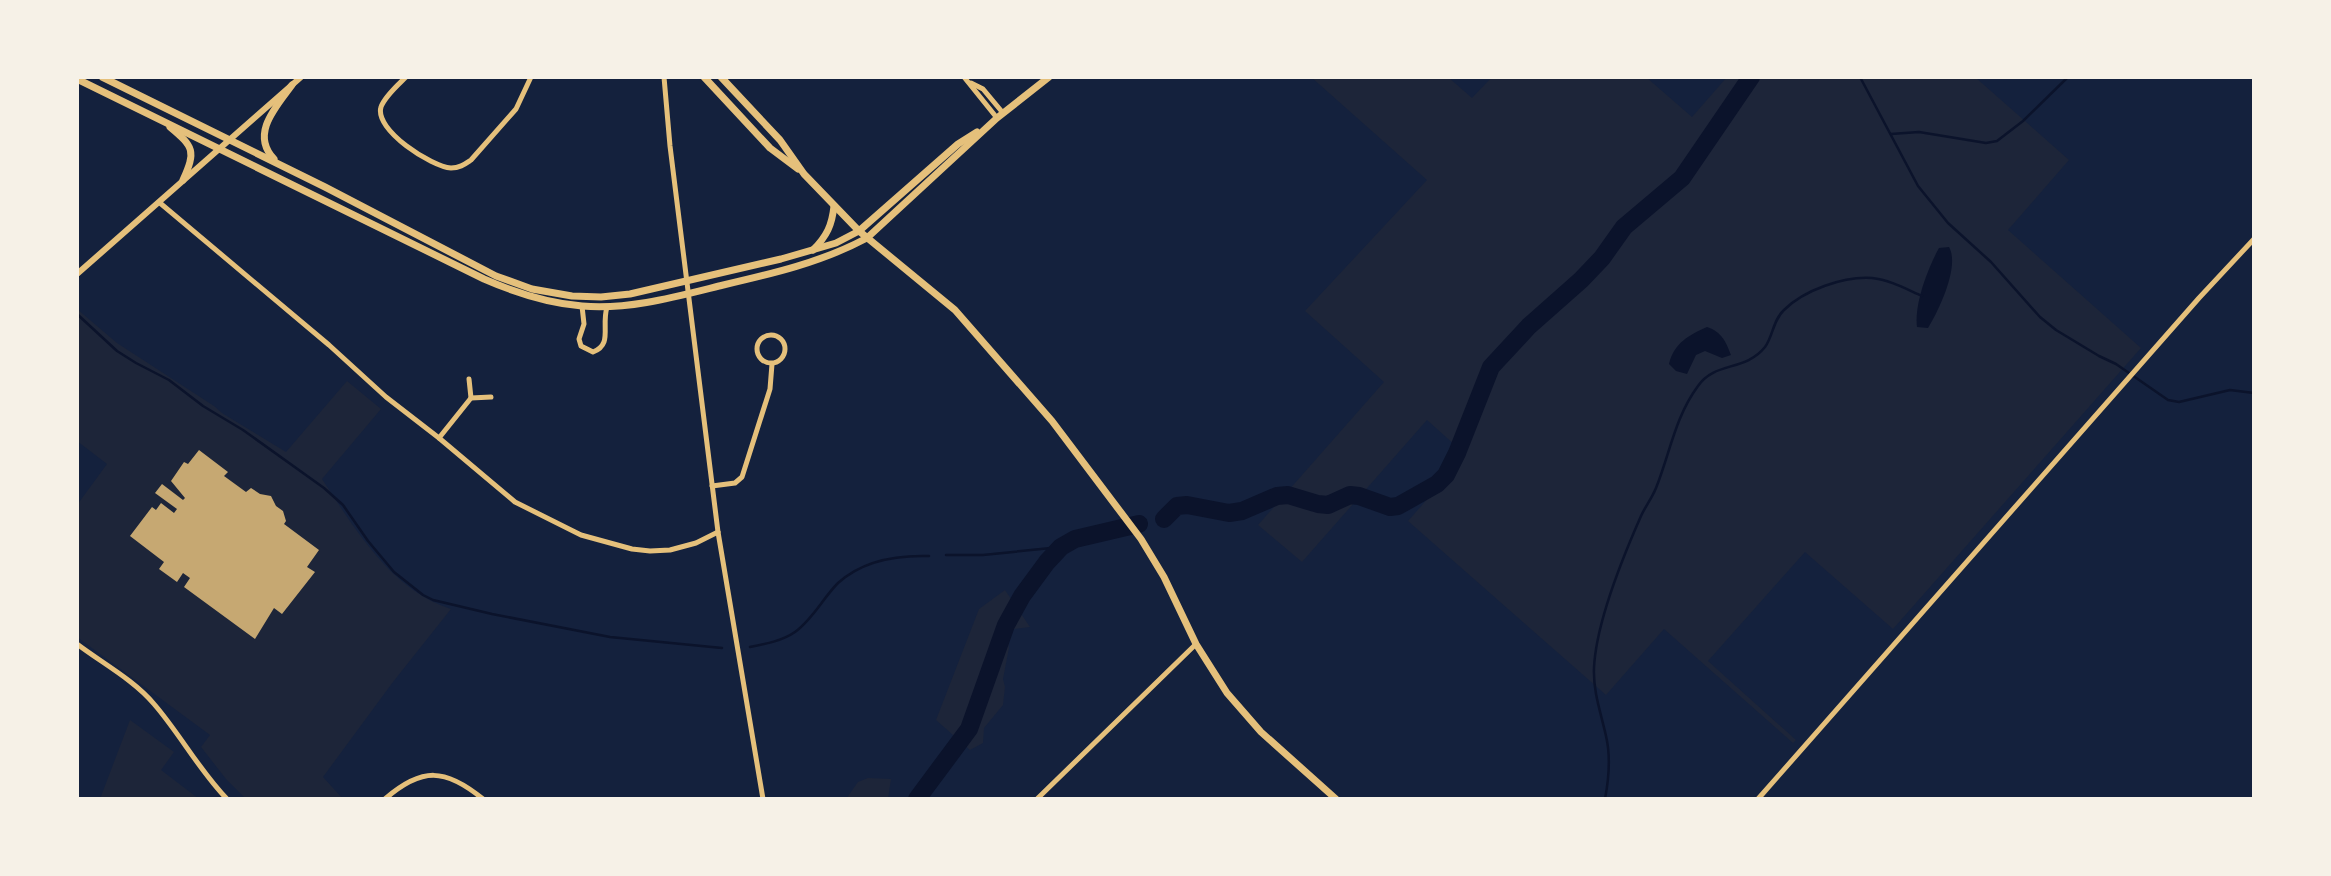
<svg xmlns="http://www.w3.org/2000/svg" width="2331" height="876" font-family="'Work Sans',sans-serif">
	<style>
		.green { fill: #1d2539 }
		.water { fill: #0b132b }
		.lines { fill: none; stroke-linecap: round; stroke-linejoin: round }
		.stream { stroke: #0b132b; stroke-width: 2.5 }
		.river { stroke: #0b132b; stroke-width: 18 }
		.building { fill: #c6a872 }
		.minor { stroke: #e5c07b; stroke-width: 5 }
		.tertiary { stroke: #e5c07b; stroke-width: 6 }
		.secondary { stroke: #e5c07b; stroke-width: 7 }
	</style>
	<rect width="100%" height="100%" fill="#14213d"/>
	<g class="green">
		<polygon points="1311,77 1448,77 1472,98 1492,77 1646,77 1692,117 1727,77 1975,77 2069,160 2008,230 2141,348 1893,629 1805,552 1708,661 1796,740 1793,743 1664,629 1606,695 1408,521 1466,455 1427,420 1302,562 1258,525 1384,382 1305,311 1427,180"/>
		<path d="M77,309L117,343L214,406L222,413L286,452L347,381L381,409L322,479C355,529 391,590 451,609L393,682L323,777L343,799H246L226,779L201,747L210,735L77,637V505L107,464L77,441Z"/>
		<polygon points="1005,590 1030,627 1006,630 1009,648 1003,679 1005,687 1003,705 984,728 983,743 970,750 936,720 979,609"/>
		<polygon points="130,720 174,752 161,770 199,799 100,799"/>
		<polygon points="868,778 891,779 888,799 846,799 858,782"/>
	</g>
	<g class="water">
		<path d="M1949,247C1960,266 1939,310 1928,328L1917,327C1914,304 1928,268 1939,248Z"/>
		<path d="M1707,327C1722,332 1726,342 1731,355L1722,358L1705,351L1696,355L1687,374L1676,371L1669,364C1674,343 1689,335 1707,327Z"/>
	</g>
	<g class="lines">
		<g class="stream">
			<polyline points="1860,77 1918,186 1948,223 1991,262 2040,317 2056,330 2099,356 2116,364 2168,400 2179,402 2230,390 2254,393"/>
			<polyline points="1891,134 1919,132 1986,143 1997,141 2023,121 2068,77"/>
			<polyline points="77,314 117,351 136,363 169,380 203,406 243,430 324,488 343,505 368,541 394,572 423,595 433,600 492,614 610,637 722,648"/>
			<polyline points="946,555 983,555 1061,547"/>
			<path d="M750,647C765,644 782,641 795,632C813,619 823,598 838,583C863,560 897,555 929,556"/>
			<path d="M1605,799C1609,778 1611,757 1606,736C1601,713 1593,692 1594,668C1596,622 1622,559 1641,516C1645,507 1652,498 1656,488C1670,453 1675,417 1698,386C1715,361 1745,372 1765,347C1773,336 1773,320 1784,310C1804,290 1844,276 1872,278C1890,280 1906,289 1922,296"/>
		</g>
		<g class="river">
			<polyline points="1164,519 1177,506 1187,505 1229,513 1242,511 1277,496 1288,495 1318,504 1328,505 1350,495 1359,496 1390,507 1398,506 1437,484 1446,475 1457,453 1491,367 1529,326 1581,280 1602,258 1624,227 1682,178 1751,77"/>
			<polyline points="917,799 969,729 1006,625 1022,596 1047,562 1061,547 1075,539 1139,524"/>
		</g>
	</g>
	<polygon class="building" points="199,450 228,472 224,476 246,492 251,488 260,494 271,496 276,506 283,511 286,521 284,524 319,550 307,567 315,572 282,614 274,608 255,639 184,587 190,578 183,573 177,582 159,569 164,562 130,536 152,507 156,510 161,503 174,513 177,509 155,493 162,484 183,500 185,498 171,481 184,462 188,464"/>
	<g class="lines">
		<g class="minor">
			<path d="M406,77C398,85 385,96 381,107C374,130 432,167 451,168C460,168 465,164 471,160L516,109L531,77"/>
			<polyline points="664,77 670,146 718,532 763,799"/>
			<polyline points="964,77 997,118"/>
			<polyline points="971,83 983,89 1003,113"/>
			<polyline points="160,203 329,345 386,397 439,438 515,502 581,535 632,549 650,551 670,550 696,543 718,532"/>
			<path d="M582,306L584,324L579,339L581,346L593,352C613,344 601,327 607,307"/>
			<circle cx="771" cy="349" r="14"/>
			<polyline points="469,379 471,398"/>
			<polyline points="439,438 471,398 491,397"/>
			<polyline points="712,486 735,483 742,477 770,389 772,364"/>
			<path d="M77,644C102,663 134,680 154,704C180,734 199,770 227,799"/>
			<path d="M385,799C422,767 445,768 483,799"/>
			<polyline points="1037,799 1196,644"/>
			<polyline points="1758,799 2199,298 2254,239"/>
		</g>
		<polyline class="tertiary" points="77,274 301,77"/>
		<g class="secondary">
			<polyline points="102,77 325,187 496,276 532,289 572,296 601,297 630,294 781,259 836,243 859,231 958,144 977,132"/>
			<polyline points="704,77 770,148 798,169"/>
			<polyline points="721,77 780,140 804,174 859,231 955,310 1052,421 1141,539 1164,577 1196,644 1227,693 1261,732 1336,799"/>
			<path d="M77,79L484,279C516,293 547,303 582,306C628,310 675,297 719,286C771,274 820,263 867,238L997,118L1049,77"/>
			<path d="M170,127C194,147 196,151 183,180"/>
			<path d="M274,159C250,134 276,107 292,85"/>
			<path d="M813,250C827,236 832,225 834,206"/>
		</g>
	</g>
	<rect width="2331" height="876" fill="none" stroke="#f6f1e7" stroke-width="158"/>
</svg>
